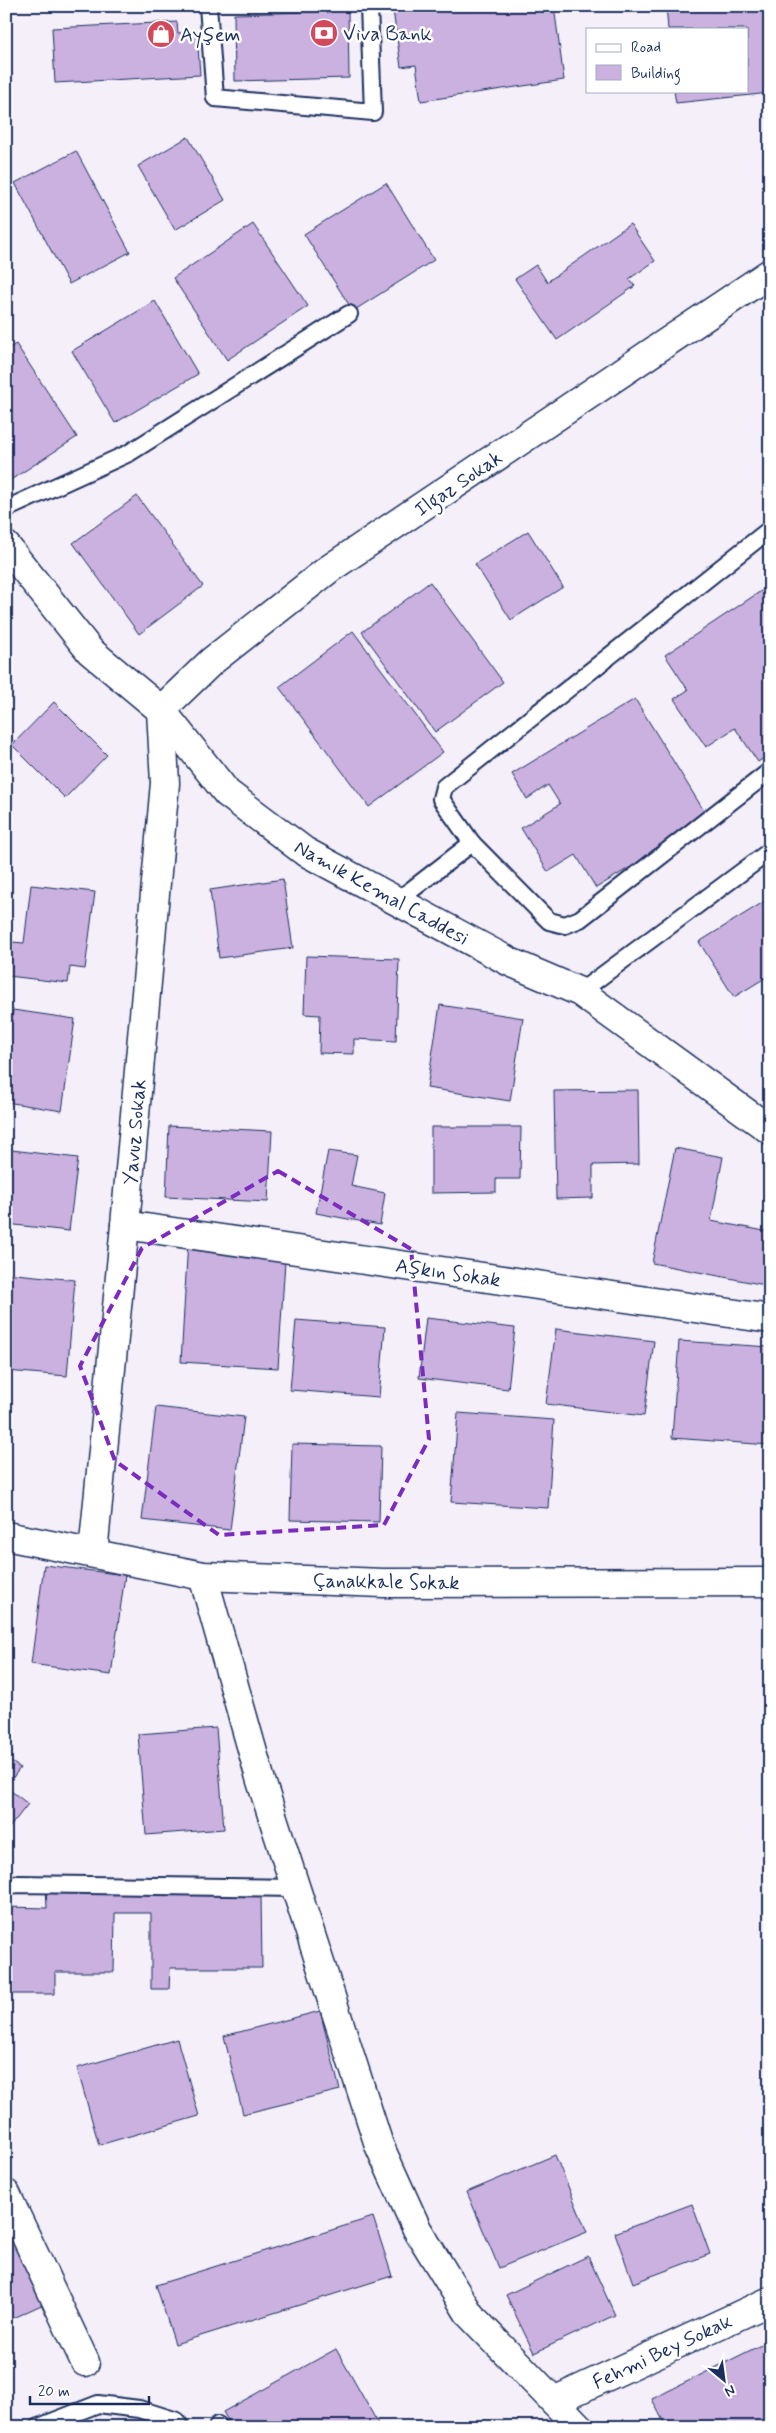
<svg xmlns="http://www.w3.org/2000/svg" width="776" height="2433" font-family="Mynerve,sans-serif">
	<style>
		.building { fill: #cab1e0; stroke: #1b2f5e }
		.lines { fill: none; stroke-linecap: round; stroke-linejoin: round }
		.service-casing { stroke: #1b2f5e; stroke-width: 20 }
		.minor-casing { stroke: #1b2f5e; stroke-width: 31 }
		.tertiary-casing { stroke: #1b2f5e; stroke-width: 31 }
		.service { stroke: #fff; stroke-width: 16 }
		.minor { stroke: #fff; stroke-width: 28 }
		.tertiary { stroke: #fff; stroke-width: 28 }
		.marked { fill: none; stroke: #7b2cbf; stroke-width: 4; stroke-dasharray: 10 6; stroke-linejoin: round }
		.labels { text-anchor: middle; stroke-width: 5; stroke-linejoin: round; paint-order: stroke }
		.poi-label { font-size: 20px; fill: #1b2f5e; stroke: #fff; text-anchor: start }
		.street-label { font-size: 20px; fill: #1b2f5e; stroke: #fff }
	</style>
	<rect width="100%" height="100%" fill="#f4eff9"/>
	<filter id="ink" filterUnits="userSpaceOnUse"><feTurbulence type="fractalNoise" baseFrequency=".02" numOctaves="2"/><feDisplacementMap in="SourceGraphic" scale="10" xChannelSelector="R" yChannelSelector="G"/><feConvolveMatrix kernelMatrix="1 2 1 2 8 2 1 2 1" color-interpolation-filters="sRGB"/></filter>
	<g filter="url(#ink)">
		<g class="building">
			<polygon points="420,6 554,6 564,80 421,101 416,65 401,67 393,10"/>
			<polygon points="666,6 770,6 770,93 676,103 674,91 747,91 747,29 668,29"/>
			<polygon points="348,11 349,78 235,81 234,14"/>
			<polygon points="177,22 178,33 197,32 200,75 55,83 52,28"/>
			<polygon points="188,137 225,200 175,230 138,166"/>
			<polygon points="76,151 130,252 69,284 15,183"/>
			<polygon points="386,183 434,260 353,311 304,234"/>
			<polygon points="253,224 308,306 227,360 173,278"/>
			<polygon points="630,224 655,261 629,279 635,286 557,340 515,279 536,265 547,282"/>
			<polygon points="155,301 198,374 115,423 72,351"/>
			<polygon points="16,344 77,437 6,483 6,350"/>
			<polygon points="137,496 203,586 139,634 73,543"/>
			<polygon points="528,531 563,587 511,620 475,564"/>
			<polygon points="430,582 503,682 435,732 362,632"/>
			<polygon points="770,585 770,754 758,762 735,728 706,747 674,699 688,690 665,655"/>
			<polygon points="353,631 443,752 369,807 279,687"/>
			<polygon points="635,699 709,819 596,888 576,855 548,872 521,828 560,804 548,785 527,799 512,774"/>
			<polygon points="54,702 107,755 65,798 12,745"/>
			<polygon points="283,879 293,948 219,958 210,890"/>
			<polygon points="31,885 95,892 85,969 70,967 68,983 8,976 12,942 24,943"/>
			<polygon points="770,898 770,975 734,997 699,942"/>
			<polygon points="306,956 399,959 396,1041 354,1039 354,1054 319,1053 320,1015 304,1014"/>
			<polygon points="440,1005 523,1018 510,1101 427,1088"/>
			<polygon points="13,1010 75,1019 62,1111 6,1102 6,1056"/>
			<polygon points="638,1090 639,1164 593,1165 593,1198 556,1199 554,1091"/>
			<polygon points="169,1126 272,1131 268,1202 166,1197"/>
			<polygon points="431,1127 521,1127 520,1179 496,1179 496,1192 431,1193"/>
			<polygon points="675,1148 723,1157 711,1221 770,1232 770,1286 652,1263"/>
			<polygon points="12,1150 78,1158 69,1231 6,1224 6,1196"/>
			<polygon points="328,1151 357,1155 351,1186 385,1193 380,1225 316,1213"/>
			<polygon points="188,1240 286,1246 278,1368 181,1362"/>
			<polygon points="6,1273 75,1280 67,1376 6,1371"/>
			<polygon points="426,1318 515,1328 508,1389 419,1378"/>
			<polygon points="296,1320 385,1327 379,1397 290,1390"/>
			<polygon points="556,1329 654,1341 644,1416 546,1404"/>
			<polygon points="679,1341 770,1347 770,1445 672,1438"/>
			<polygon points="156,1407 244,1417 230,1530 142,1520"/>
			<polygon points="458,1413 554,1420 548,1508 451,1502"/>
			<polygon points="292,1444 381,1446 379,1522 290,1520"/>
			<polygon points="44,1565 125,1575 111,1675 31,1664"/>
			<polygon points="216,1728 224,1829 146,1835 138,1734"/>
			<polygon points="6,1758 20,1768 6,1787"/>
			<polygon points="6,1787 28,1804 6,1832"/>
			<polygon points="46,1887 261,1894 262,1968 170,1968 169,1989 151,1989 151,1913 115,1913 114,1972 55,1972 55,1994 6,1994 6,1907 47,1908"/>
			<polygon points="320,2011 340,2090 243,2114 224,2036"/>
			<polygon points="177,2039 199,2116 99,2145 77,2068"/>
			<polygon points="555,2155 587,2232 499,2268 467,2192"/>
			<polygon points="692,2204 710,2254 633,2283 615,2233"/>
			<polygon points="373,2217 392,2276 175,2344 156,2285"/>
			<polygon points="6,2222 46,2303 6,2321"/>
			<polygon points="588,2256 615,2315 534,2353 506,2295"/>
			<polygon points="763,2344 770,2358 770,2427 666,2427 652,2399"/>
			<polygon points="336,2349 380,2427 232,2427 223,2412"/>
			<polygon points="502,2422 529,2427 494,2427"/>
		</g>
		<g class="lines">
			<defs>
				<g id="service">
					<polyline points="208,6 215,98 373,112 369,6"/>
					<polyline points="6,509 129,453 349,314"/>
					<polyline points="770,529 444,787 441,799 472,843 549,921 565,925 580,919 770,771"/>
					<polyline points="397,901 472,843"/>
					<polyline points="580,992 770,851"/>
					<polyline points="6,1886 18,1884 296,1888"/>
					<polyline points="218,2425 219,2427"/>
					<polyline points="39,2427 98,2404 139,2409 177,2421 180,2427"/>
				</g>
				<g id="minor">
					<polyline points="125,1225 770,1319"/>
					<polyline points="6,1536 203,1576 383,1583 770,1582"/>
					<polyline points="93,1553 125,1225 165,783 161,710 212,661 329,569 770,273"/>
					<polyline points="203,1576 261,1781 379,2145 417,2229 470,2315 579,2427"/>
					<polyline points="6,2194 85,2362"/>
					<polyline points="554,2401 770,2301"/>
				</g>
				<polyline id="tertiary" points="6,546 90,651 161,710 227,793 304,851 510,962 580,992 770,1130"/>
			</defs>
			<use href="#service" class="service-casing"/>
			<use href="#minor" class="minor-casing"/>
			<use href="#tertiary" class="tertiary-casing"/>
			<use href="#service" class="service"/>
			<use href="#minor" class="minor"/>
			<use href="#tertiary" class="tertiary"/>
		</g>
	</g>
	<path class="marked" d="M278,1171L411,1249L429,1439L384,1525L219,1535L115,1461L80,1366L142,1248Z"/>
	<defs>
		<symbol id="bank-disc" viewBox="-11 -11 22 22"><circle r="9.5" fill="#d1495b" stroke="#fff"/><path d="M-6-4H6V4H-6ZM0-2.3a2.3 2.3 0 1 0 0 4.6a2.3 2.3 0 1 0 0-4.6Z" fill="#fff"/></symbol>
		<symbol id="shop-disc" viewBox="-11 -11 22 22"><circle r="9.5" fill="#d1495b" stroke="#fff"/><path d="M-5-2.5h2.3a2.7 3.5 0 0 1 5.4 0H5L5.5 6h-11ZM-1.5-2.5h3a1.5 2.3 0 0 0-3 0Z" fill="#fff"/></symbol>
	</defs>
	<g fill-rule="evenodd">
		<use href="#bank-disc" x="308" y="17" width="32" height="32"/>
		<use href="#shop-disc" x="145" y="18" width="32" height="32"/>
	</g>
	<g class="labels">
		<g class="poi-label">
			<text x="343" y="40">Viva Bank</text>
			<text x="180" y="41">Ayşem</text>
		</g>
		<g class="street-label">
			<text transform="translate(458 483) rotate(-34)" y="7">Ilgaz Sokak</text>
			<text transform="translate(382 892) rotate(29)" y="7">Namık Kemal Caddesi</text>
			<text transform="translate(134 1132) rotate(-85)" y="7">Yavuz Sokak</text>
			<text transform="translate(448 1272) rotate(8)" y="7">Aşkın Sokak</text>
			<text transform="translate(386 1581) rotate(1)" y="7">Çanakkale Sokak</text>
			<text transform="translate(662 2351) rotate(-25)" y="7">Fehmi Bey Sokak</text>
		</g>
	</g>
	<rect width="776" height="2433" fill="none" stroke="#fff" stroke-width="25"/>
	<rect x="12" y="12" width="751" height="2408" fill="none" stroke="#1b2f5e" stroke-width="2" filter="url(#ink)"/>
	<rect x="586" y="28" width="162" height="65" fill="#ffffff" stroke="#a4acbf"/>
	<rect x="596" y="44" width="25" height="8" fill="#ffffff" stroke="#a4acbf"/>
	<text x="631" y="52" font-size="15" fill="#1b2f5e">Road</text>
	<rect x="596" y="65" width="25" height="15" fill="#cab1e0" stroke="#a4acbf"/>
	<text x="631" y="78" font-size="15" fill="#1b2f5e">Building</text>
	<g transform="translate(724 2380) rotate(151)" stroke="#ffffff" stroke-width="4" paint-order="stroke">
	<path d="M0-4L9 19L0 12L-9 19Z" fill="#1b2f5e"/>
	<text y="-8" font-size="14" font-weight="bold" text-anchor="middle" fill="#1b2f5e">N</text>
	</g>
	<path d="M30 2396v8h119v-8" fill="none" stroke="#1b2f5e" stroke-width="2.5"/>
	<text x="38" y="2396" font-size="15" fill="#1b2f5e" stroke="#ffffff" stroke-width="4" paint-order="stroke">20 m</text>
</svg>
